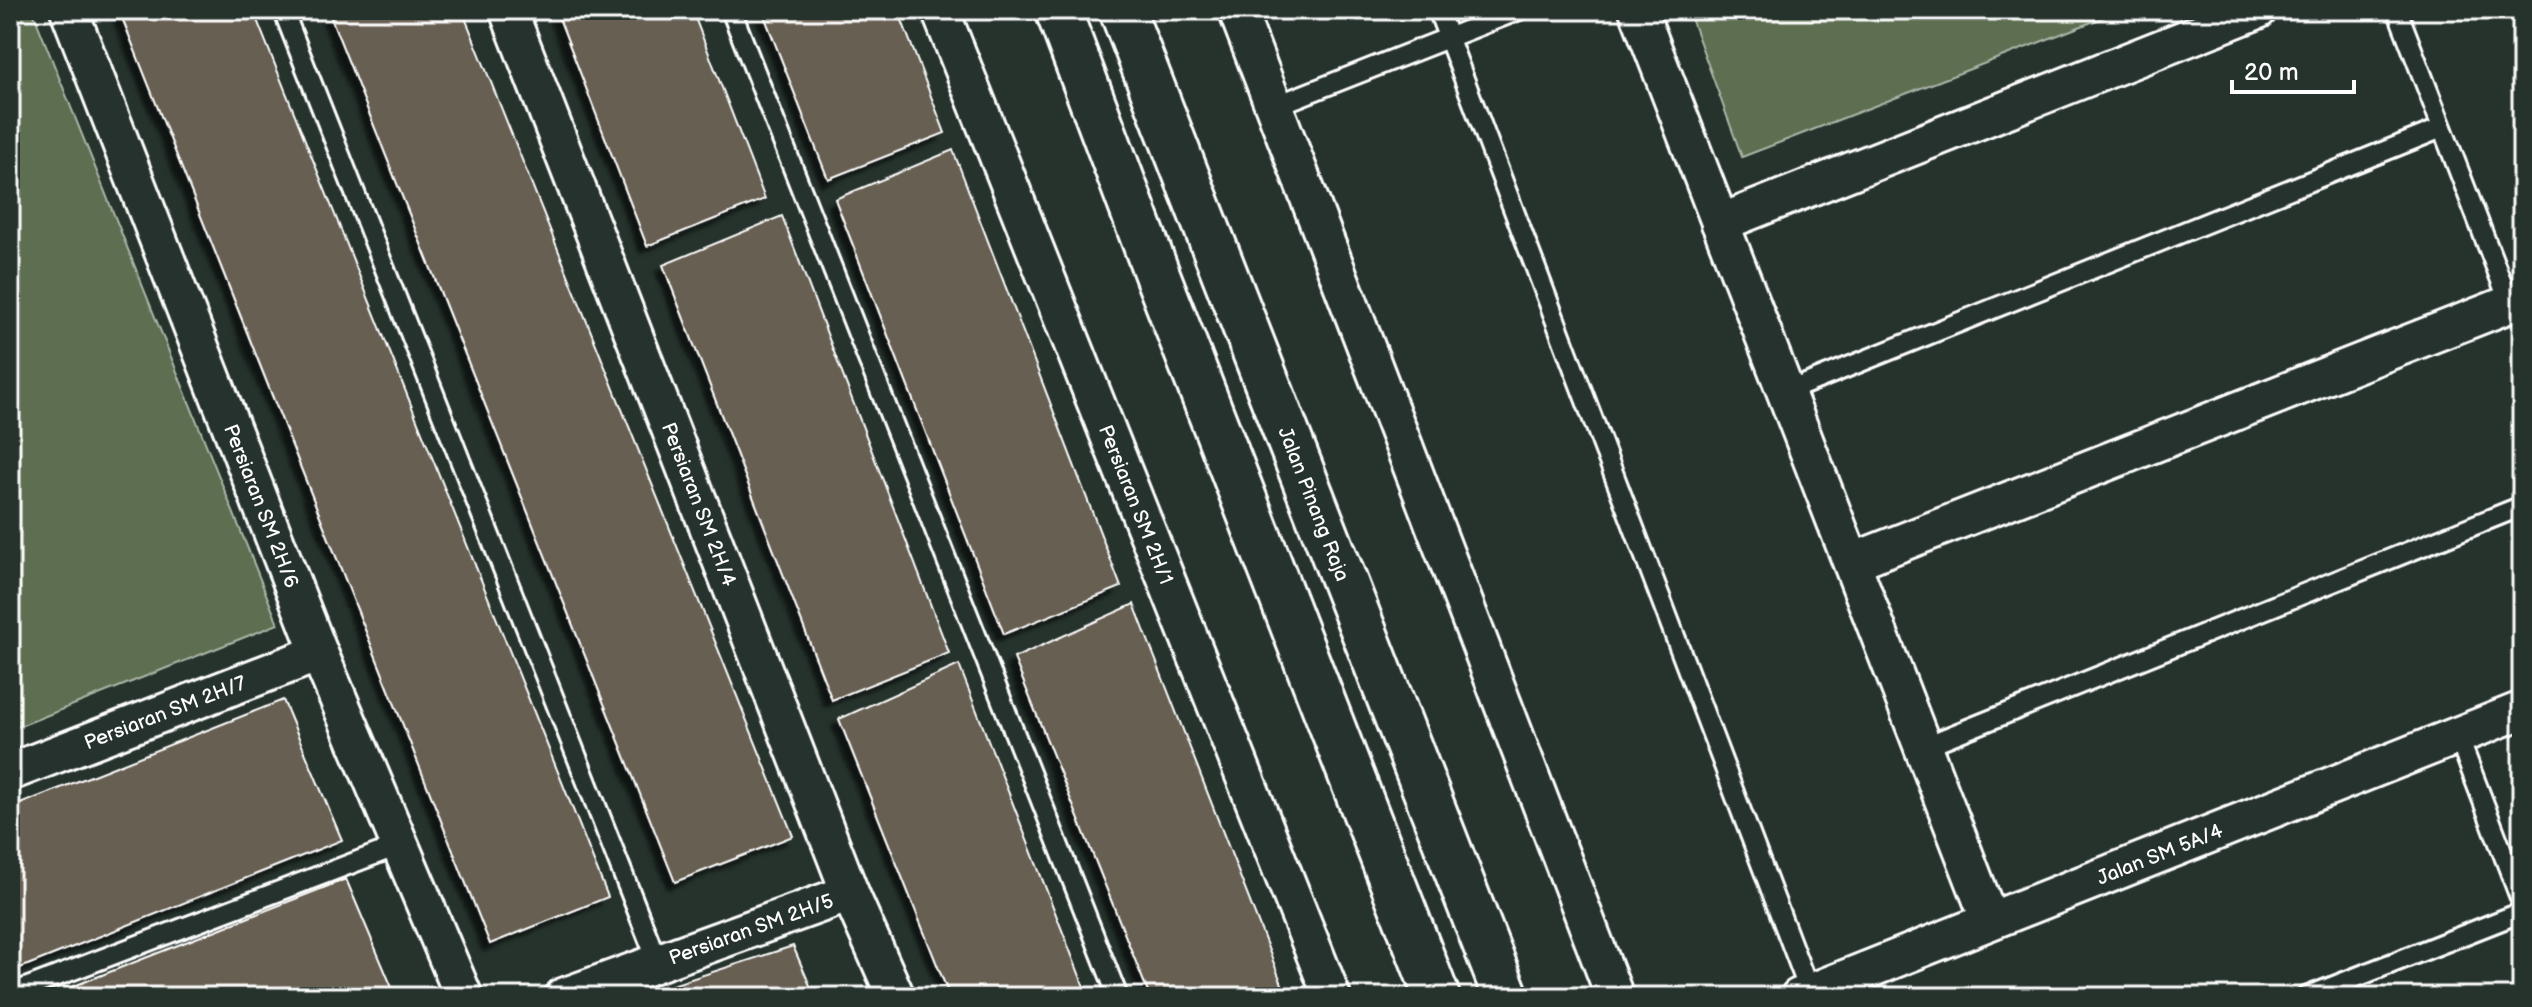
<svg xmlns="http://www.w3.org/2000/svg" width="2532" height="1007" font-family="'Balsamiq Sans',sans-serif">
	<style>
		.green { fill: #5d6e51; stroke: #aeb6a8; stroke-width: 2 }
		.building { fill: #685f52; stroke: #fff; stroke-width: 2; filter: url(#shadow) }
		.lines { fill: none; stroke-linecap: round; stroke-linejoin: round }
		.lane-casing { stroke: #fff; stroke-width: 24 }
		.street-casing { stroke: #fff; stroke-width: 42 }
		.secondary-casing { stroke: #fff; stroke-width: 50 }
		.lane { stroke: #26332d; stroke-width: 18 }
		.street { stroke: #26332d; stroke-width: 36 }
		.secondary { stroke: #26332d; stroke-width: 44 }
		.labels { text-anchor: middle; stroke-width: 6; stroke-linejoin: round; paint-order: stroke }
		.street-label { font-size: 20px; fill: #fff; stroke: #26332d }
	</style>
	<defs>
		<filter id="shadow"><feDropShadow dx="-7" dy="7" stdDeviation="2" flood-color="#0009"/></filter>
	</defs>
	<rect width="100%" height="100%" fill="#26332d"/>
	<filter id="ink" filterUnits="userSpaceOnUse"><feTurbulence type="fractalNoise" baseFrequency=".0125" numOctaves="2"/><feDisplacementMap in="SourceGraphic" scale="16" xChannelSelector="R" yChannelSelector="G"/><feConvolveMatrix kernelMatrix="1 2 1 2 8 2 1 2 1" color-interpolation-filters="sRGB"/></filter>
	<g filter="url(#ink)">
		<g class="green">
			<polygon points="10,10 32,10 278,624 10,730"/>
			<polygon points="1688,10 2123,10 1742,157"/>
		</g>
		<g class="building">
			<polygon points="119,10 253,10 608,897 490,944"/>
			<polygon points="328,10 462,10 793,836 675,882"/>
			<polygon points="556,10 692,10 765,199 647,246"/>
			<polygon points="762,10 898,10 945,133 828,179"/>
			<polygon points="953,150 1121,587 1004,634 835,199"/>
			<polygon points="782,216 949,653 832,700 663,265"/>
			<polygon points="1134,604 1287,997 1150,997 1014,658"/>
			<polygon points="959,665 1088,997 950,997 839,719"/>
			<polygon points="283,700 342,840 10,972 10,808"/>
			<polygon points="346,879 396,997 46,997"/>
			<polygon points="793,946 815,997 677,997 672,985"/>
		</g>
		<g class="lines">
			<defs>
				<g id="lane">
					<polyline points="283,10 658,963"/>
					<polyline points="731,10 1118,997"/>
					<polyline points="1438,10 1810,993"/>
					<polyline points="2397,10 2510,304"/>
					<polyline points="1275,106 1519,10"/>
					<polyline points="1786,392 2442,128"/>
					<polyline points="2458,736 2522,903"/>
					<polyline points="1923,747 2522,506"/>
					<polyline points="10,994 400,845"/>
					<polyline points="2306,997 2522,912"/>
				</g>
				<g id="street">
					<path id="s1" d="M69,10L319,653L464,997"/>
					<path id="s2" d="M508,10L850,893L896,997"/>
					<path id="s3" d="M940,10L1332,997"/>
					<polyline points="1237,10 1615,997"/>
					<polyline points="1638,10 1990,921"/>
					<polyline points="1720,223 2258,10"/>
					<polyline points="1852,562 2522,299"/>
					<path id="s4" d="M10,772L319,653"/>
					<path id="s5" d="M563,997L850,893"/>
					<path id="s6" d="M1799,997L2522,710"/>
				</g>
				<g id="secondary">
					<polyline points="1058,10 1158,277 1437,997"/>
					<path id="s7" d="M1122,10L1506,997"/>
				</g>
			</defs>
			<use href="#lane" class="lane-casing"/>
			<use href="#street" class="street-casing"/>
			<use href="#secondary" class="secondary-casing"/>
			<use href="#lane" class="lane"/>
			<use href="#street" class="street"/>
			<use href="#secondary" class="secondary"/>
		</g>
	</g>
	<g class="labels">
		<g class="street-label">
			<text dy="7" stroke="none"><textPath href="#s7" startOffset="530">Jalan Pinang Raja</textPath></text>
			<text dy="7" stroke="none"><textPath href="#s3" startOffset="532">Persiaran SM 2H/1</textPath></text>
			<text dy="7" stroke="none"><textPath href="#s1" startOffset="532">Persiaran SM 2H/6</textPath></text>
			<text dy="7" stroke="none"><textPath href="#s2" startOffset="530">Persiaran SM 2H/4</textPath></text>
			<text dy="7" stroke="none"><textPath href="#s4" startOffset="166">Persiaran SM 2H/7</textPath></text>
			<text dy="7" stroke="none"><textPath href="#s6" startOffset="388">Jalan SM 5A/4</textPath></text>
			<text dy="7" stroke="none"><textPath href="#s5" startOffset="200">Persiaran SM 2H/5</textPath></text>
		</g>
	</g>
	<rect width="2532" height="1007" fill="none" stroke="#26332d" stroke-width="40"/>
	<rect x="20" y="20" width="2492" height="967" fill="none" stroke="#fff" stroke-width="3" filter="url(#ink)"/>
	<path d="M2232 80v12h122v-12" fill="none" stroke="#ffffff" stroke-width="4"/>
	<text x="2244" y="80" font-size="24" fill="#ffffff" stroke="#26332d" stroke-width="6" paint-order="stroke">20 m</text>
</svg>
